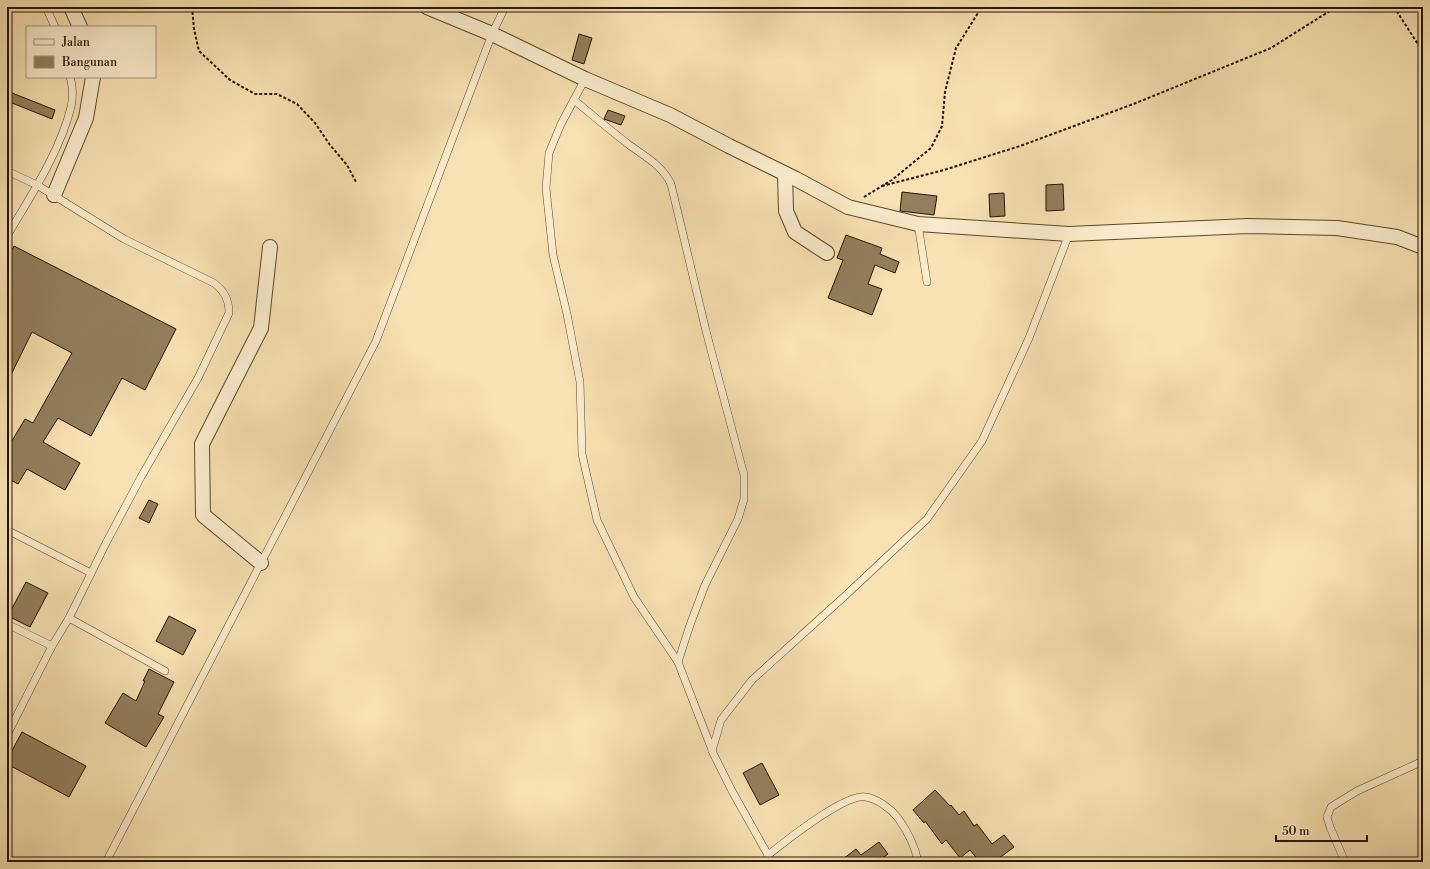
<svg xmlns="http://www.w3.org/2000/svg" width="1430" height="869" font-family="'Libre Bodoni',serif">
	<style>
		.building { fill: #937f5d; stroke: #251501 }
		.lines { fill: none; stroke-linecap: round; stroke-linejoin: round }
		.service-casing { stroke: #5a482d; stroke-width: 8 }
		.minor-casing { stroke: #5a482d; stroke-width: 16 }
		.path { stroke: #251501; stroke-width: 2; stroke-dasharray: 3 2; stroke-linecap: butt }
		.service { stroke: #faeccd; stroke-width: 7 }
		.minor { stroke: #faeccd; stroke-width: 14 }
	</style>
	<rect width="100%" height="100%" fill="#f8e1b2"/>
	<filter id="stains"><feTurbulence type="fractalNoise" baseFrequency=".005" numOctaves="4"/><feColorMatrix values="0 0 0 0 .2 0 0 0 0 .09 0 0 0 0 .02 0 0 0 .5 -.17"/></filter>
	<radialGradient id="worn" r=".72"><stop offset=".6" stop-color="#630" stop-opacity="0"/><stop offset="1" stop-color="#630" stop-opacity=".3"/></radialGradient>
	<g class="building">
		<polygon points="579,34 592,38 584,64 572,60"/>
		<polygon points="7,91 55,110 52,119 7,101"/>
		<polygon points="608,110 625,116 621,125 604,119"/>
		<polygon points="1063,184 1064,210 1046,211 1046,185"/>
		<polygon points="902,192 937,196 934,215 900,211"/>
		<polygon points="1004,193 1005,216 990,217 989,194"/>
		<polygon points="846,235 882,248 880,254 899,262 895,273 875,265 868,284 882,289 872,315 828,298 843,260 837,258"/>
		<polygon points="14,246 176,329 145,390 122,378 91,436 58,418 43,442 80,463 65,490 27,469 18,484 7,478 7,449 25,419 33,423 72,353 32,332 7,383 7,259"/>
		<polygon points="149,500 158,504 149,523 139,518"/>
		<polygon points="26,582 48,593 30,627 8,616"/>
		<polygon points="169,616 196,630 183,655 156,641"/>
		<polygon points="149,669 174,682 158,714 164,717 146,747 105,723 123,693 136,701 145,681 143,681"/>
		<polygon points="22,732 86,766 69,797 7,764 7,760"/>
		<polygon points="762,763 779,795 760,805 743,773"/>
		<polygon points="935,790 950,806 951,805 959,815 964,811 974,826 977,824 992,844 1004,835 1014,847 994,862 980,862 970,850 960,858 946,840 942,844 925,821 924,823 913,810"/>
		<polygon points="879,842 888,854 877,862 839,862 856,849 861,855"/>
	</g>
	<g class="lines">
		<defs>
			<g id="service">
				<polyline points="46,7 55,27"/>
				<polyline points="585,79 561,124 549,153 546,188 553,255 567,314 580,382 582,454 597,520 634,597 678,662 712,750"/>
				<path d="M574,100C592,115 610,130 628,144C644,156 662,165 671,184L706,331L744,475V499L738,519L705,585L690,625L678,662"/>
				<path d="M7,171L37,185L124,239L214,283C224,291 229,299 229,313L198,378L141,477L106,543L69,618L52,646L7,735"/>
				<polyline points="918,224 927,282"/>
				<path d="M7,236C30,197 60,152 71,107C73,99 73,85 70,77"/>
				<polyline points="7,530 91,573"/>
				<polyline points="69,618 165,671"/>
				<polyline points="7,624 52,646"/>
				<path d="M768,855C786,841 845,793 866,797C878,799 891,809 898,818C908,832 915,845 918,862"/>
				<polyline points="106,862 376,341 492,34 505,7"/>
				<polyline points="768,862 768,855 732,791 712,751 721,720 752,680 846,595 927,519 982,441 1029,338 1069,234"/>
				<polyline points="1345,862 1330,827 1327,817 1331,807 1357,791 1423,761"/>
			</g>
			<g id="minor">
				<polyline points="71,7 80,27"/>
				<polyline points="427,7 492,34 585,79 670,115 729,146 796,179 848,207 918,224 1069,234 1248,226 1337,228 1397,237 1423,247"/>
				<polyline points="785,174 786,211 795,232 827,253"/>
				<polyline points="54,195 86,118 93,77"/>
				<polyline points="261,563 203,515 202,444 261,328 270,247"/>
			</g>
		</defs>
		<use href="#service" class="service-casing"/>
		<use href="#minor" class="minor-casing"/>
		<g class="path">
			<polyline points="192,7 194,29 199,51 230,80 255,94 277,94 297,104 315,123 330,145 347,165 356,182"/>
			<polyline points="1394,7 1423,52"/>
			<polyline points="882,186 944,170 1023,145 1136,103 1271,48 1336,7"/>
			<polyline points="864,197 892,180 931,148 942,126 945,92 956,48 978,13 979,7"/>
		</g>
		<use href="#service" class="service"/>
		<use href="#minor" class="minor"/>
	</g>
	<rect width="1430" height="869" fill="none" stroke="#f8e1b2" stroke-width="24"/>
	<rect x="8" y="8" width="1414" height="853" fill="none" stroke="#251501" stroke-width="2"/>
	<rect x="12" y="12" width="1406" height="845" fill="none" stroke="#251501"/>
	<rect x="26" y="26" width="130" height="52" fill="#faeccd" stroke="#a5967b"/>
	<rect x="34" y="39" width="20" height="6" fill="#faeccd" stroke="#a5967b"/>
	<text x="62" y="46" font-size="12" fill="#251501">Jalan</text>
	<rect x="34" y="56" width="20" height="12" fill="#937f5d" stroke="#a5967b"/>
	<text x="62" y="66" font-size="12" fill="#251501">Bangunan</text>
	<path d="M1276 835v6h91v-6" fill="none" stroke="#251501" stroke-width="2"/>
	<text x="1282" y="835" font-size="12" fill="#251501" stroke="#faeccd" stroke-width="3" paint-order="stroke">50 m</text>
	<rect width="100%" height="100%" filter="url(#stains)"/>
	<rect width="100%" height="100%" fill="url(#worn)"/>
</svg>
